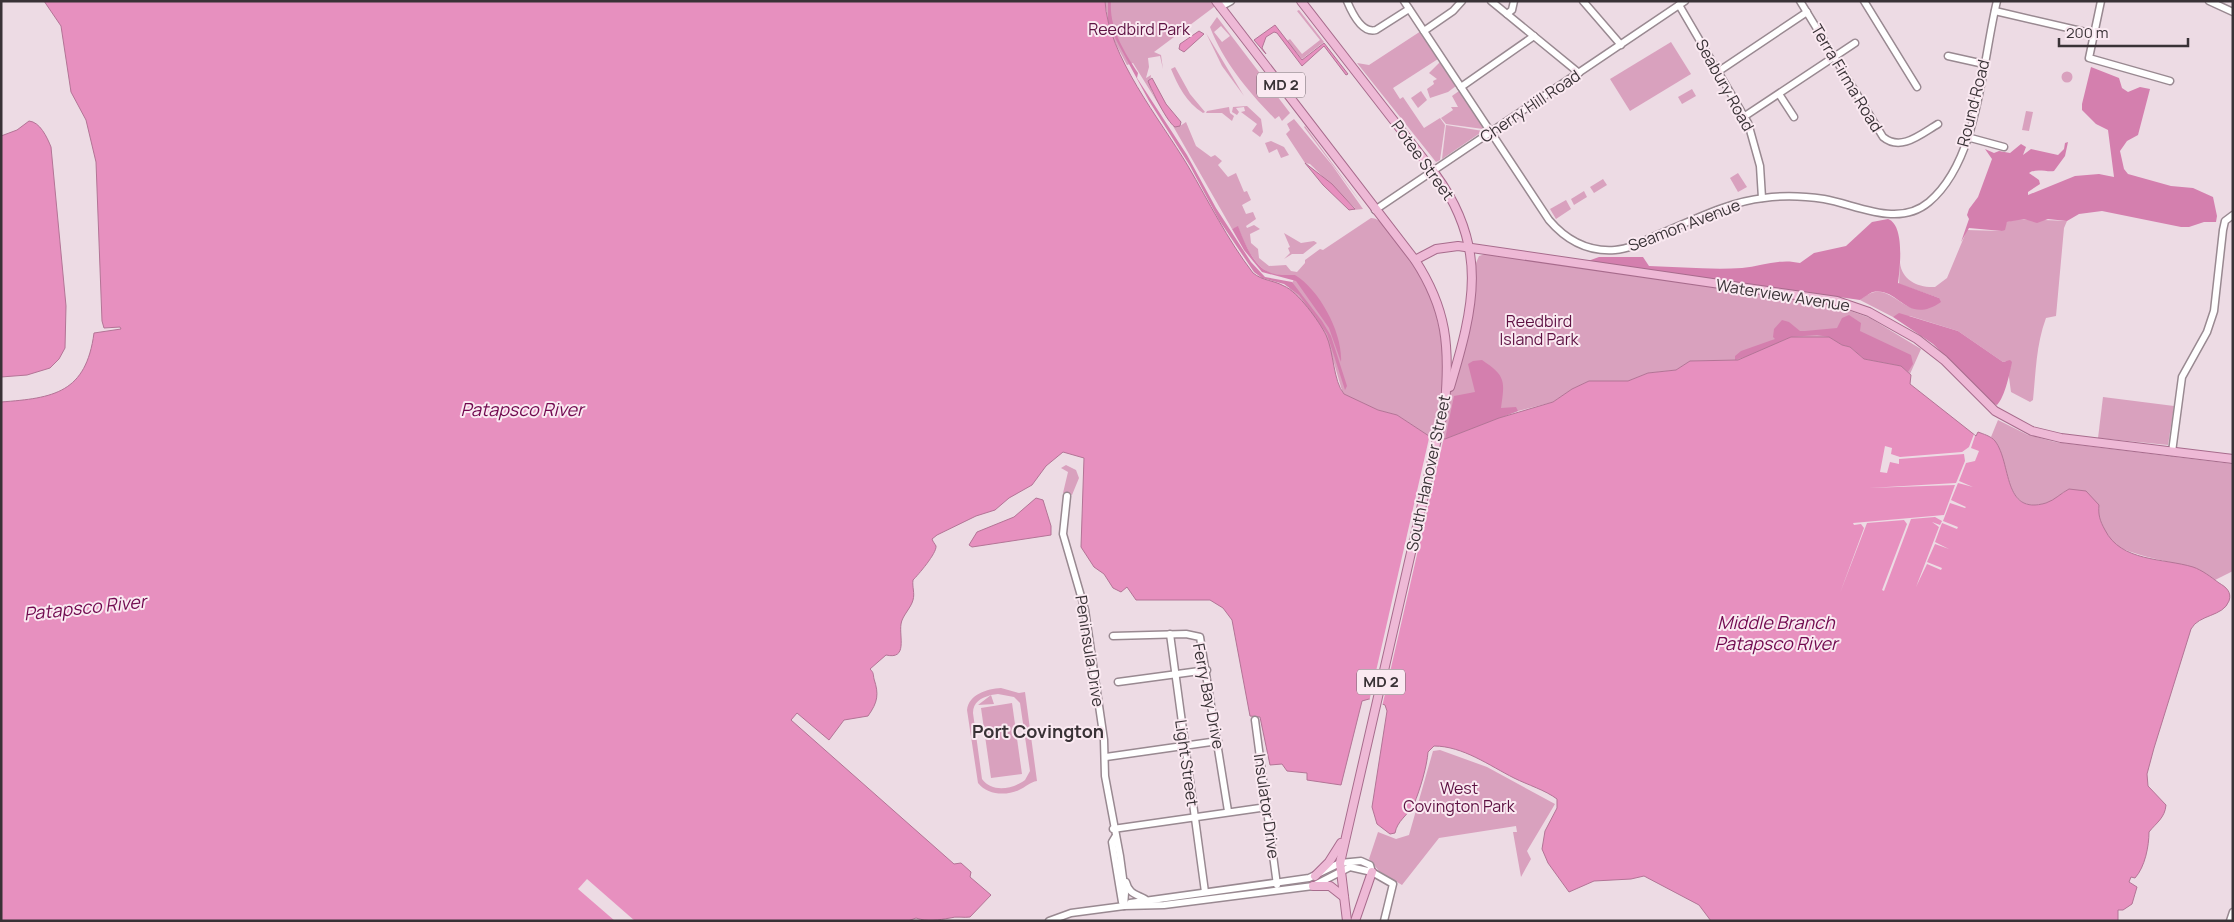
<svg xmlns="http://www.w3.org/2000/svg" width="2234" height="922" font-family="Manrope,sans-serif">
	<style>
		.green { fill: #d9a1be; fill-rule: evenodd }
		.forest { fill: #d47fae }
		.water { fill: #e790bf; stroke: #b37496 }
		.pier { fill: #eddbe4 }
		.lines { fill: none; stroke-linecap: round; stroke-linejoin: round }
		.minor-casing { stroke: #998991; stroke-width: 9 }
		.major-casing { stroke: #a76b8c; stroke-width: 10 }
		.minor { stroke: #fff; stroke-width: 6 }
		.major { stroke: #eeb9d6; stroke-width: 8 }
		.labels { text-anchor: middle; stroke-width: 4; stroke-linejoin: round; paint-order: stroke }
		.shield { fill: #fae9f1; stroke: #73696e; stroke-width: 1 }
		.shield-label { font-size: 15px; font-weight: bold; fill: #393236 }
		.park-label { font-size: 16px; fill: #5d1142; stroke: #fae9f1 }
		.street-label { font-size: 16px; fill: #393236; stroke: #fae9f1 }
		.water-label { font-size: 18px; font-style: italic; fill: #71094f; stroke: #fae9f1 }
		.neighbourhood-label { font-size: 18px; font-weight: bold; fill: #393236; stroke: #fae9f1 }
	</style>
	<rect width="100%" height="100%" fill="#eddbe4"/>
	<g class="green">
		<path d="M1105,1H1222L1154,52L1161,55L1163,69L1160,73L1163,69L1160,56L1148,58L1149,67L1146,78L1151,75C1147,99 1163,99 1169,121L1133,63L1127,65L1110,33Z"/>
		<polygon points="1299,10 1324,42 1302,59 1287,41 1290,39 1302,54 1320,40 1297,11"/>
		<path d="M1217,17L1290,113L1282,121L1279,116L1275,119C1248,91 1224,63 1210,27ZM1221,26L1230,36L1222,42L1214,32Z"/>
		<polygon points="1421,31 1438,59 1393,88 1400,99 1403,97 1424,128 1440,118 1445,125 1440,160 1436,162 1357,63 1369,65"/>
		<polygon points="1206,33 1244,96 1222,66"/>
		<polygon points="1671,42 1691,74 1630,111 1610,79"/>
		<polygon points="1440,62 1456,86 1448,92 1430,98 1427,89 1434,84 1433,81 1437,79 1429,73"/>
		<path d="M1175,67L1190,94L1205,112L1203,113C1186,102 1178,86 1171,69Z"/>
		<circle cx="2067" cy="77" r="5.5"/>
		<polygon points="1692,89 1696,96 1682,104 1678,97"/>
		<polygon points="1421,91 1427,100 1418,108 1411,98"/>
		<polygon points="1459,91 1483,127 1483,129 1446,124 1441,118 1453,110 1451,107 1458,107 1452,96"/>
		<polygon points="1247,106 1261,119 1263,132 1260,137 1252,131 1257,124 1241,112 1245,111 1244,107 1236,108 1239,112 1237,115 1232,112 1233,107"/>
		<polygon points="1229,107 1230,113 1234,116 1232,121 1222,113 1206,113 1207,111"/>
		<polygon points="2026,111 2033,112 2029,131 2022,130"/>
		<polygon points="1294,119 1332,165 1363,209 1353,210 1355,208 1310,164 1305,163 1286,134 1290,130 1287,124"/>
		<path d="M1186,122L1196,146L1211,157L1215,155L1222,161L1218,165L1228,177L1236,173L1244,192L1247,191L1251,200L1242,205L1246,214L1253,212L1256,219L1246,226L1247,228L1254,225L1260,229L1250,234L1251,243L1258,249L1259,258L1269,266L1286,265L1291,271L1297,272L1305,263V260L1320,249L1323,250L1371,218C1381,218 1387,230 1393,238C1431,286 1442,316 1444,377L1456,379L1474,308L1476,263L1479,256L1485,254L1831,304L1870,318L1921,349L1910,374L1901,366L1880,361L1846,345L1791,337L1738,360L1690,361L1676,370L1648,373L1628,381H1589L1572,389L1553,402L1518,411L1445,439L1429,436L1397,415L1378,410L1343,394L1334,363L1307,309L1289,288L1296,276C1289,274 1281,276 1273,274C1255,269 1244,243 1238,227L1232,229L1173,126H1180Z"/>
		<polygon points="1446,125 1483,131 1442,159"/>
		<polygon points="1305,126 1365,208 1304,127"/>
		<polygon points="1271,141 1284,147 1289,155 1281,158 1277,149 1269,153 1265,143"/>
		<polygon points="1738,173 1747,187 1738,192 1730,178"/>
		<polygon points="1603,179 1607,185 1594,193 1590,187"/>
		<polygon points="1584,191 1587,197 1574,205 1571,199"/>
		<polygon points="1566,200 1571,209 1556,219 1550,209"/>
		<path d="M2018,219L2067,221L2064,228L2056,316L2046,318C2036,345 2036,371 2033,400L2030,402L2011,392L2008,370L2011,367L2006,361L2003,362L1958,331L1910,316L1893,317L1860,300C1864,297 1869,293 1875,292C1890,290 1900,305 1913,308L1939,298L1899,284L1900,263C1902,280 1918,288 1935,287L1947,278L1967,230L2002,231L2007,222Z"/>
		<polygon points="1284,233 1301,243 1314,241 1317,243 1303,254 1292,254 1284,259 1290,253 1288,248 1290,247"/>
		<polygon points="2103,397 2174,406 2168,445 2098,438"/>
		<path d="M1998,420L2028,435L2055,442L2233,464V571L2215,580C2186,560 2148,562 2117,546C2105,540 2103,524 2098,514C2095,507 2075,494 2069,489C2060,493 2055,501 2046,503C2000,516 2013,458 1991,437Z"/>
		<polygon points="1066,465 1076,470 1079,478 1072,495 1063,493 1068,472 1061,468"/>
		<path d="M1001,688L1019,693L1025,692L1037,781C1030,782 1026,787 1019,790C1006,796 987,795 978,783L967,710C969,694 987,689 1001,688ZM998,694L1014,697L1020,703L1030,771L1025,780C1013,789 992,793 982,779L973,713C973,702 981,698 991,695L978,705L994,704L991,695Z"/>
		<polygon points="1012,703 1022,774 991,778 981,708"/>
		<polygon points="1440,750 1487,767 1555,804 1527,851 1531,859 1521,877 1513,832 1517,832 1516,826 1439,838 1402,885 1379,871 1369,859 1378,832 1396,839 1409,835 1433,751"/>
	</g>
	<g class="forest">
		<path d="M1108,1H1111C1109,28 1124,51 1138,73L1137,78L1187,155L1216,208L1251,262L1265,277L1292,282L1322,321L1331,336L1347,386L1345,390L1327,334L1299,295L1284,284L1262,278L1254,272L1219,220L1190,166L1149,101L1108,25Z"/>
		<path d="M2091,67L2119,78L2122,88L2128,92L2140,87L2150,89L2138,135L2127,141L2120,151L2124,169L2128,174L2171,186L2193,188L2213,197L2217,216L2216,222H2204L2189,227H2181L2102,211L2079,214L2067,221L2048,219L2037,223L2024,219L2007,222L2005,230L2002,231L1969,228L1961,242L1969,219L1967,215L1969,209L1978,197L1992,159L1985,149L1994,153L1999,151L2010,153L2021,144L2026,147L2023,155L2031,149L2058,155L2064,149L2065,143L2068,142L2065,156L2054,171C2046,172 2036,168 2029,173L2039,180L2040,184L2028,192V195L2075,176L2099,174L2114,177L2108,130L2096,124L2082,110V104Z"/>
		<path d="M1888,219C1905,225 1900,268 1898,283L1939,298L1941,302C1906,326 1900,287 1873,292C1869,293 1864,298 1860,300L1588,261L1599,257H1643L1649,266C1679,267 1712,270 1742,268C1762,266 1780,258 1800,263L1814,253L1846,246L1872,222Z"/>
		<path d="M1238,226C1244,241 1253,266 1269,272C1276,276 1287,275 1295,275C1320,290 1343,334 1341,362L1329,328L1296,281L1262,272L1244,250L1232,229Z"/>
		<path d="M1899,313L1958,331L2003,362L2010,360L2012,362C2010,372 2005,397 1997,405L1994,404L1933,344L1893,317Z"/>
		<polygon points="1849,315 1861,323 1860,331 1911,355 1913,364 1908,372 1901,366 1864,359 1850,347 1842,345 1829,337 1817,335 1791,337 1751,355 1735,360 1735,356 1741,351 1775,339 1773,337 1774,329 1782,320 1789,322 1800,331 1805,331 1837,328 1842,318"/>
		<path d="M1482,360C1506,376 1505,381 1501,408L1516,407L1518,411L1445,439L1454,396L1475,392L1468,364L1473,361Z"/>
	</g>
	<g class="water">
		<path d="M44,1H1105C1108,56 1160,119 1188,166C1209,202 1227,239 1253,273C1263,281 1273,280 1284,286C1298,292 1319,321 1326,335C1334,352 1333,381 1344,394L1378,410L1397,415L1429,436L1445,439L1499,418L1553,402L1572,389L1589,381H1628L1648,373L1676,370L1690,361L1738,360L1791,337H1829L1842,345L1850,347L1864,359L1901,366L1911,375L1910,384L1976,436L1978,432C1983,434 1991,436 1995,441C2012,463 2002,516 2046,503C2055,500 2061,493 2069,489L2086,491L2099,505C2098,515 2100,521 2105,530C2121,562 2163,558 2193,567C2202,570 2211,577 2219,583C2226,587 2232,592 2229,601C2223,617 2199,614 2191,629L2154,748L2147,774L2148,786L2166,805C2165,818 2156,823 2149,832C2149,846 2145,867 2135,878L2131,877L2129,882L2137,887L2132,904L2123,910H2118V921H1711L1699,905L1644,876L1631,879L1594,881L1569,892L1548,863L1542,849L1545,831L1557,808V799C1545,790 1528,785 1514,778C1490,766 1463,746 1434,746L1428,752C1427,766 1420,790 1414,804C1408,815 1397,821 1395,833L1390,834L1377,824L1372,807L1387,711L1385,705L1369,699L1362,701L1341,785L1307,780V773L1287,771L1282,764L1270,765L1260,717L1250,716L1232,620L1223,608L1210,600H1136L1127,587L1121,592L1113,588L1104,574L1094,567L1081,547L1084,458L1063,452L1046,466L1032,485L1009,498L995,510L976,516L937,535L932,539C933,542 935,544 936,546C937,553 918,575 913,580C912,587 915,593 913,600C911,608 902,616 901,624C899,637 908,660 886,655L870,669C874,673 873,674 874,679C879,694 878,702 868,716L844,720L829,740L797,713L791,720L954,864L961,863L971,872L970,877L991,895L970,917C964,918 956,916 950,918C939,920 927,922 916,918L908,921H1V402C54,398 86,393 94,333L121,329L120,327L104,328L102,321L96,162L86,120L71,92L61,26Z"/>
		<polygon points="1275,25 1302,60 1324,43 1348,74 1346,75 1324,46 1302,66 1277,33 1274,32 1266,37 1262,48 1266,54 1254,40"/>
		<polygon points="1199,31 1204,34 1184,52 1179,49 1180,44"/>
		<path d="M1152,78L1166,104L1181,122L1180,126L1175,127C1167,122 1152,91 1148,81Z"/>
		<path d="M29,121C40,122 47,137 51,147L66,306L65,348L59,359L50,368L27,375L1,377V136L17,130Z"/>
		<polygon points="1305,163 1332,184 1355,209 1349,210 1323,185"/>
		<polygon points="1036,498 1043,500 1051,526 1051,535 972,547 969,545 977,532 1014,517"/>
	</g>
	<g class="pier">
		<polygon points="1430,434 1444,437 1382,707 1369,702"/>
		<polygon points="1974,434 1975,436 1971,448 1979,451 1975,461 1966,463 1959,481 1973,487 1958,483 1951,500 1966,507 1965,508 1950,503 1943,521 1958,527 1957,529 1942,523 1935,542 1949,549 1935,544 1927,562 1942,568 1941,570 1927,564 1916,587 1939,527 1932,522 1940,525 1942,521 1935,517 1911,519 1884,591 1882,590 1907,524 1904,520 1867,523 1840,593 1864,528 1861,524 1854,525 1853,523 1944,515 1955,485 1869,488 1956,483 1965,461 1964,454 1899,459 1899,464 1890,462 1887,473 1880,472 1885,446 1892,448 1891,454 1900,457 1962,452 1969,447"/>
		<polygon points="587,879 635,921 615,921 578,889"/>
	</g>
	<g class="lines">
		<defs>
			<g id="minor">
				<path d="M1347,1C1352,13 1362,34 1376,30L1409,9"/>
				<path d="M1404,1L1549,220C1566,240 1588,252 1615,250C1630,249 1644,241 1657,235C1692,221 1727,202 1764,198C1784,195 1804,196 1824,199C1858,205 1898,228 1929,202C1979,160 1982,62 1997,1"/>
				<polyline points="1491,1 1579,73"/>
				<polyline points="1583,1 1621,45"/>
				<path d="M1800,1L1883,137C1901,152 1921,134 1938,124"/>
				<polyline points="1864,1 1917,87"/>
				<polyline points="2101,1 2089,58 2170,81"/>
				<polyline points="2209,1 2233,12"/>
				<polyline points="1679,5 1748,123 1760,166 1762,198"/>
				<polyline points="1220,7 1231,1"/>
				<polyline points="1995,11 2094,34"/>
				<polyline points="1507,14 1512,10 1514,1"/>
				<polyline points="1424,31 1453,11 1462,1"/>
				<polyline points="1948,56 1984,64"/>
				<polyline points="1719,71 1807,12"/>
				<polyline points="1461,87 1534,36"/>
				<polyline points="1779,94 1794,117"/>
				<polyline points="1745,116 1855,43"/>
				<polyline points="1967,137 2004,147"/>
				<polyline points="1375,210 1685,1"/>
				<polyline points="2172,452 2182,377 2207,332 2214,311 2223,230 2225,221 2233,215"/>
				<polyline points="1067,496 1063,534 1085,610 1104,740 1105,776 1120,856 1125,893 1124,906"/>
				<polyline points="1170,634 1205,892"/>
				<polyline points="1113,636 1186,634 1200,637 1228,811"/>
				<polyline points="1118,682 1207,670"/>
				<polyline points="1255,720 1277,885"/>
				<polyline points="1106,757 1218,741"/>
				<polyline points="1113,829 1267,807"/>
				<polyline points="1115,837 1112,842 1122,902"/>
				<path d="M1126,882C1129,894 1136,894 1145,899"/>
				<polyline points="1130,903 1309,878 1340,863 1361,861 1370,865 1372,872"/>
				<polyline points="1049,921 1071,913 1124,906 1164,905 1313,886 1350,867 1372,872 1393,884 1384,921"/>
				<polyline points="2230,921 2233,912"/>
			</g>
			<g id="major">
				<path d="M1216,1L1415,260C1447,309 1450,347 1445,404L1340,863L1347,921"/>
				<path d="M1301,1L1436,175C1489,248 1474,307 1450,387"/>
				<polyline points="1415,260 1436,249 1458,246 1837,301 1869,312 1917,339 1944,360 1995,411 2032,431 2061,438 2233,459"/>
				<polyline points="1315,876 1329,862 1341,843"/>
				<polyline points="1313,886 1330,886 1344,897"/>
				<polyline points="1355,921 1372,872"/>
			</g>
		</defs>
		<use href="#minor" class="minor-casing"/>
		<use href="#major" class="major-casing"/>
		<use href="#minor" class="minor"/>
		<use href="#major" class="major"/>
	</g>
	<g class="labels">
		<g class="shield">
			<rect x="1257" y="72.5" width="48" height="25" rx="4"/>
			<rect x="1357" y="669.5" width="48" height="25" rx="4"/>
		</g>
		<g class="shield-label">
			<text x="1281" y="90">MD 2</text>
			<text x="1381" y="687">MD 2</text>
		</g>
		<g class="park-label">
			<text x="1139" y="35">Reedbird Park</text>
			<text x="1539" y="327">Reedbird<tspan x="1539" dy="18">Island Park</tspan></text>
			<text x="1459" y="794">West<tspan x="1459" dy="18">Covington Park</tspan></text>
		</g>
		<g class="street-label">
			<text transform="translate(1847 78) rotate(59)" y="6">Terra Firma Road</text>
			<text transform="translate(1725 85) rotate(61)" y="6">Seabury Road</text>
			<text transform="translate(1973 103) rotate(-76)" y="6">Round Road</text>
			<text transform="translate(1530 106) rotate(-34)" y="6">Cherry Hill Road</text>
			<text transform="translate(1423 160) rotate(54)" y="6">Potee Street</text>
			<text transform="translate(1684 225) rotate(-21)" y="6">Seamon Avenue</text>
			<text transform="translate(1783 295) rotate(9)" y="6">Waterview Avenue</text>
			<text transform="translate(1428 473) rotate(-78)" y="6">South Hanover Street</text>
			<text transform="translate(1090 651) rotate(81)" y="6">Peninsula Drive</text>
			<text transform="translate(1209 696) rotate(79)" y="6">Ferry Bay Drive</text>
			<text transform="translate(1187 763) rotate(82)" y="6">Light Street</text>
			<text transform="translate(1267 806) rotate(82)" y="6">Insulator Drive</text>
		</g>
		<g class="water-label">
			<text x="522" y="416">Patapsco River</text>
			<text transform="translate(85 608) rotate(-6)" y="6">Patapsco River</text>
			<text x="1776" y="629">Middle Branch<tspan x="1776" dy="21">Patapsco River</tspan></text>
		</g>
		<g class="neighbourhood-label">
			<text x="1038" y="738">Port Covington</text>
		</g>
	</g>
	<rect width="2234" height="922" fill="none" stroke="#393236" stroke-width="5"/>
	<path d="M2059 38v8h129v-8" fill="none" stroke="#393236" stroke-width="2.5"/>
	<text x="2066" y="38" font-size="15" fill="#393236" stroke="#fae9f1" stroke-width="4" paint-order="stroke">200 m</text>
</svg>
